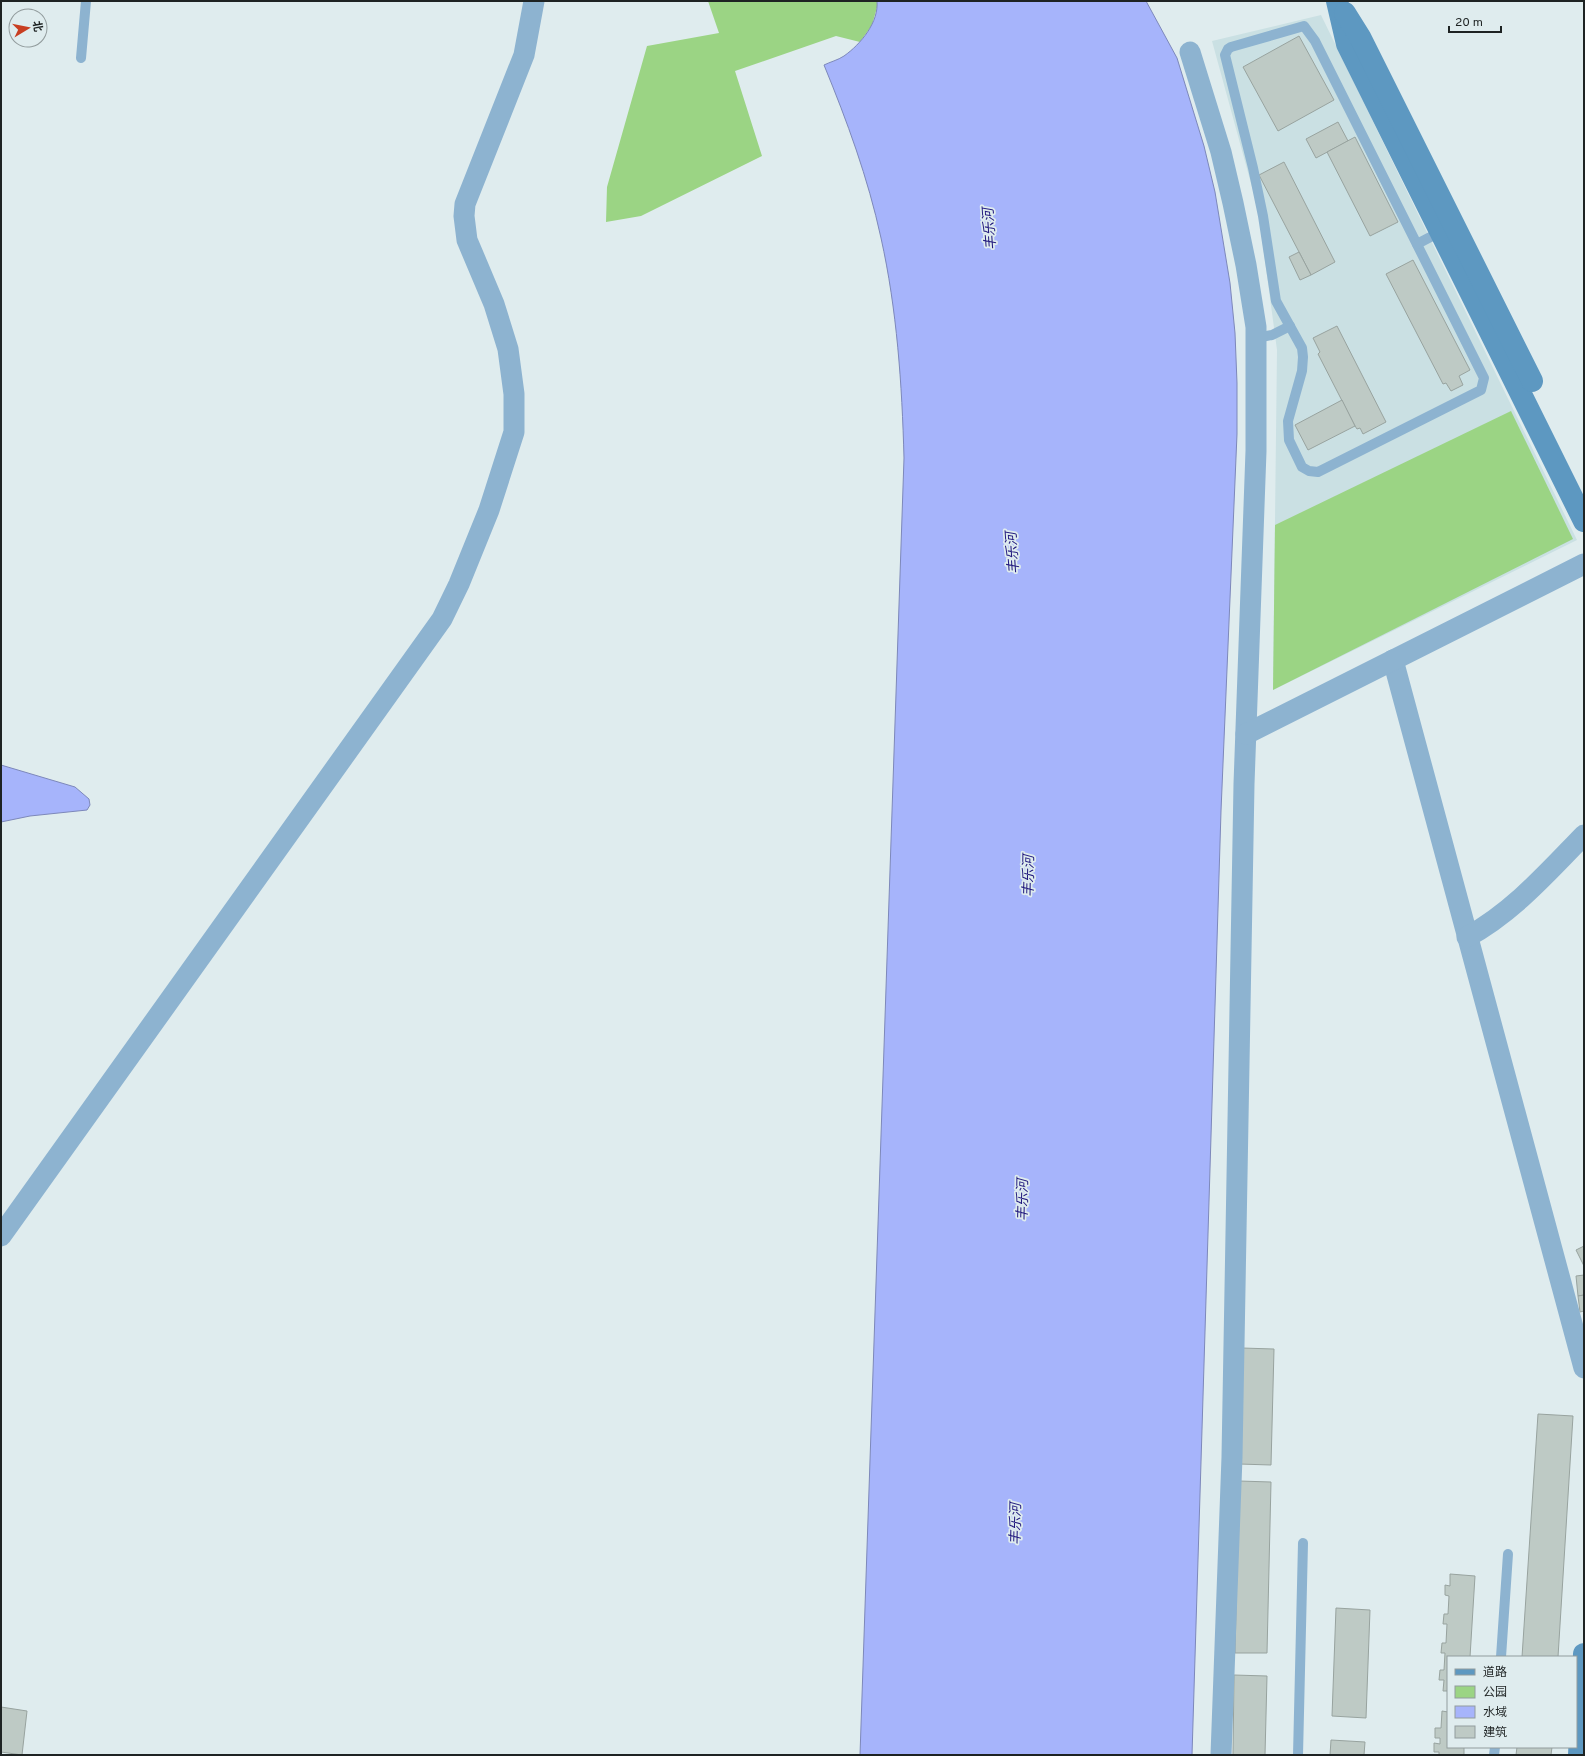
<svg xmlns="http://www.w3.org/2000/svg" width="1585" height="1756" font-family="Overpass,'Noto Sans SC',sans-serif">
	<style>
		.built { fill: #cae0e3 }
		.green { fill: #9bd484 }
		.water { fill: #a6b4fb; stroke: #7d88ba }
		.building { fill: #becac5; stroke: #98a39f }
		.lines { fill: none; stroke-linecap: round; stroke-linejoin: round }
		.lane { stroke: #8db3d0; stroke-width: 10 }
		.street { stroke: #8db3d0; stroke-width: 21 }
		.secondary { stroke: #5d98c1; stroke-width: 22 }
		.labels { text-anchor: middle; stroke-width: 3.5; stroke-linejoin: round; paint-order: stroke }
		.water-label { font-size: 14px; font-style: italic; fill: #21197e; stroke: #dfecee }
	</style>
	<rect width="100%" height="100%" fill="#dfecee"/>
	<polygon class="built" points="1321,15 1577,540 1273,690 1277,350 1258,209 1212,41"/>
	<g class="green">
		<polygon points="708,1 877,1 878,4 872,25 860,42 836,36 735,71 762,156 641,216 606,222 607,187 647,46 719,33"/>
		<polygon points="1511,411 1573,539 1273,690 1275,525"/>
	</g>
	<g class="water">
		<path d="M877,1H1146L1177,58L1204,146L1215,192L1230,283L1235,333L1237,383V434L1221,811L1192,1755H860L904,458C902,384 897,310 881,238C868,178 847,121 824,65C830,62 838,60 844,56C861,44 879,22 877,1Z"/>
		<polygon points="1,765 75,787 89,799 90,805 87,810 30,816 1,822"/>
	</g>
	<g class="building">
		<polygon points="1299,36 1334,100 1278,131 1243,67"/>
		<polygon points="1338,122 1348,141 1316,158 1306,139"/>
		<polygon points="1355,137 1398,222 1370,236 1327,152"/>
		<polygon points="1284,162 1335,262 1311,275 1259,175"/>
		<polygon points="1299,252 1311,275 1300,280 1289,257"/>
		<polygon points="1413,260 1470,370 1459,376 1463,385 1451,391 1446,383 1443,384 1386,274"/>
		<polygon points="1337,326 1386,422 1363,434 1360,428 1357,429 1355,426 1318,354 1320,352 1313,338"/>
		<polygon points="1342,400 1355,426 1308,450 1295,425"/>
		<polygon points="1584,1246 1584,1266 1576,1250"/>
		<polygon points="1584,1275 1584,1295 1578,1296 1576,1276"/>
		<polygon points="1584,1295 1584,1311 1580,1312 1578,1296"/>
		<polygon points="1242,1348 1274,1349 1271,1465 1239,1464"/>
		<polygon points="1538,1414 1573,1416 1558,1657 1522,1657"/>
		<polygon points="1239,1481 1271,1482 1267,1653 1235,1653"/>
		<polygon points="1450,1574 1475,1576 1470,1657 1448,1657 1448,1691 1443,1691 1444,1680 1439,1680 1440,1670 1444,1670 1445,1653 1441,1653 1442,1643 1446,1643 1447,1624 1443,1624 1444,1614 1448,1614 1449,1596 1445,1595 1445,1585 1450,1586"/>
		<polygon points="1336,1608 1370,1610 1366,1718 1332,1716"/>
		<polygon points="1234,1675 1267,1676 1265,1755 1233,1755"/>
		<polygon points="1,1707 27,1711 22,1755 1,1752"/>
		<polygon points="1442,1711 1448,1712 1448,1747 1464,1747 1464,1755 1439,1755 1439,1752 1434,1752 1434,1743 1440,1744 1440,1738 1435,1738 1435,1728 1441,1728"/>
		<polygon points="1331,1740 1365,1742 1364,1755 1330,1755"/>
		<polygon points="1517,1747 1552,1747 1551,1755 1516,1755"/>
	</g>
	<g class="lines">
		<g class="lane">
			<polygon points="1304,26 1315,41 1484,378 1481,390 1318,472 1309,471 1302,467 1289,440 1288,421 1302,371 1303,357 1302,348 1276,301 1263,216 1253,168 1225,55 1228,49 1231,47"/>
			<polyline points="81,58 86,1"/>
			<polyline points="1417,244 1440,232"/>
			<polyline points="1256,338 1272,335 1290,326"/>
			<polyline points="1501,1657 1508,1554"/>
			<polyline points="1298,1755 1303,1543"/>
			<polyline points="1494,1755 1495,1747"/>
		</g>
		<g class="street">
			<polyline points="1190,52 1221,152 1233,203 1246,265 1256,327 1256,451 1244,784 1232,1457 1221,1755"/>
			<polyline points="1393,660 1584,1368"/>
			<polyline points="1246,734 1584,564"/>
			<path d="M1467,937C1513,912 1548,872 1584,835"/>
			<polyline points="1,1236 442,619 459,584 489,510 514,432 514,394 508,349 494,304 467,240 464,216 465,204 524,55 534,1"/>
		</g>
		<g class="secondary">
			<polyline points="1337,1 1347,44 1584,521"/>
			<polyline points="1345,13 1360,37 1532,381"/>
			<polyline points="1579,1755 1584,1654"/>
		</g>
	</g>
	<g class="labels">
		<g class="water-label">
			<text transform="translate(989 229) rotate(-94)" y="5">丰乐河</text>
			<text transform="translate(1012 553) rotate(-94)" y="5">丰乐河</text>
			<text transform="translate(1028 876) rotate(-89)" y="5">丰乐河</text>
			<text transform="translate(1022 1200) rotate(-89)" y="5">丰乐河</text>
			<text transform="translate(1015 1524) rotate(-89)" y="5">丰乐河</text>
		</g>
	</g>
	<rect width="1585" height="1756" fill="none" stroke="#1e2323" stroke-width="4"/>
	<rect x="1447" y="1656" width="130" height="92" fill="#dfecee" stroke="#929c9d"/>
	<rect x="1455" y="1669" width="20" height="6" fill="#5d98c1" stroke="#929c9d"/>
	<text x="1483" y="1676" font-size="12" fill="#1e2323">道路</text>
	<rect x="1455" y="1686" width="20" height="12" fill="#9bd484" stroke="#929c9d"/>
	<text x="1483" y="1696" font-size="12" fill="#1e2323">公园</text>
	<rect x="1455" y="1706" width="20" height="12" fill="#a6b4fb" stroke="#929c9d"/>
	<text x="1483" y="1716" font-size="12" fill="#1e2323">水域</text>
	<rect x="1455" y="1726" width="20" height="12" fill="#becac5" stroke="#929c9d"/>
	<text x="1483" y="1736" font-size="12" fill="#1e2323">建筑</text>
	<g transform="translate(28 28) rotate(80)"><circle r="19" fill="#dfecee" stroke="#929c9d"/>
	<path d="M0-3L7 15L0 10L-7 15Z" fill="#c83e21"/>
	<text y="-6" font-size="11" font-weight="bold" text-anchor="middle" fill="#1e2323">北</text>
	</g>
	<path d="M1449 26v6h52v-6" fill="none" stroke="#1e2323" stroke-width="2"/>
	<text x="1455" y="26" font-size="12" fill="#1e2323" stroke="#dfecee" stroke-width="3" paint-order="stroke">20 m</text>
</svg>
